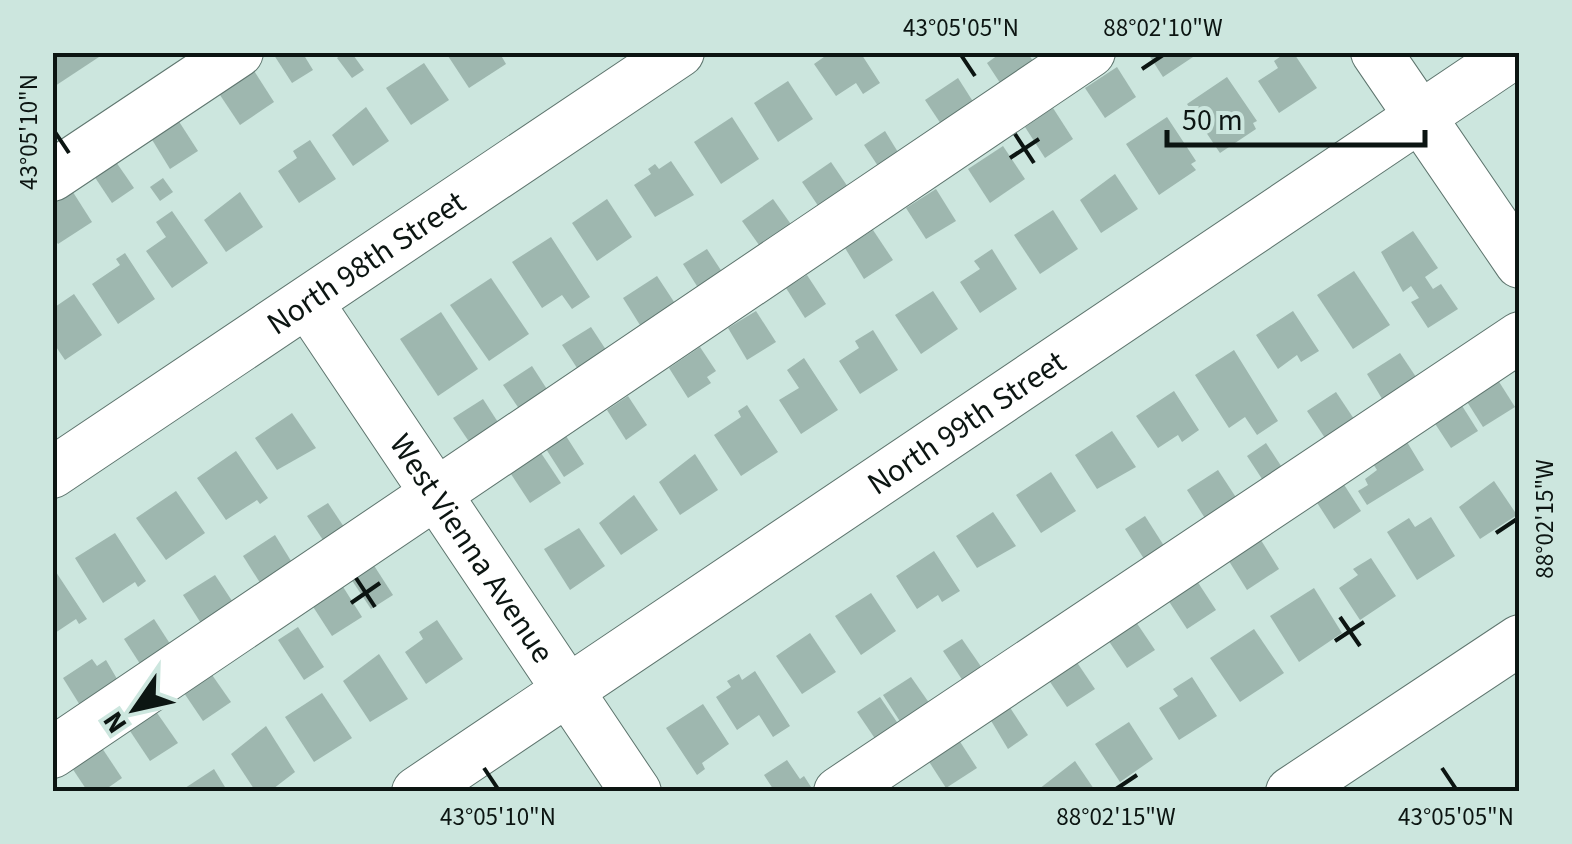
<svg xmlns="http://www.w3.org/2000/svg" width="1572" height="844" font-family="'Source Sans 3',sans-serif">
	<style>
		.building { fill: #9eb7af }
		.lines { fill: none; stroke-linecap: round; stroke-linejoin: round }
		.minor-casing { stroke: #5e756e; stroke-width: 52 }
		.minor { stroke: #fff; stroke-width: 50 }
		.ticks { fill: none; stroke: #0c1512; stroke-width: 4 }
		.labels { text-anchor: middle; stroke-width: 10; stroke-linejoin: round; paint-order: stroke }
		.street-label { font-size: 32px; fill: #0c1512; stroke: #cce6de }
		.neatline { fill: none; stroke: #0c1512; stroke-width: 4 }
		.ticks-label { font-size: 25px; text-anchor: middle; fill: #0c1512 }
	</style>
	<rect width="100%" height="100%" fill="#cce6de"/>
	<g class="building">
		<polygon points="52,52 101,52 102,55 52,88"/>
		<polygon points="272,52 302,52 313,70 292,83"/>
		<polygon points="345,52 351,52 364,70 352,78 337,58"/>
		<polygon points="453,52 499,52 506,64 469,88 448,56"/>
		<polygon points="831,52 860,52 880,83 863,94 856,83 836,96 814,64"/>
		<polygon points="1002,52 1027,52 1039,70 1006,92 987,63"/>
		<polygon points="1147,52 1194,52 1196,55 1163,77"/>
		<polygon points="1287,52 1293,52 1317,88 1279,113 1258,81 1278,68 1274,61"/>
		<polygon points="424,63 449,100 411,125 386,88"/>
		<polygon points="251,66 274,102 240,125 216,89"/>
		<polygon points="1117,67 1136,97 1105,118 1085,88"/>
		<polygon points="1227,77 1257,121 1253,123 1256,129 1220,153 1187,104"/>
		<polygon points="958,78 979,111 947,133 925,100"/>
		<polygon points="788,81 813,119 778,142 754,103"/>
		<polygon points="366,107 389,141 353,166 332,135"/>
		<polygon points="1053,108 1073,139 1045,158 1025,127"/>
		<polygon points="732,117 759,159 721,184 694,142"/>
		<polygon points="1167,117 1196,161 1191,164 1196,170 1159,195 1126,144"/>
		<polygon points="178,120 198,151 170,169 151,138"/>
		<polygon points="885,131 904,162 884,175 864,145"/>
		<polygon points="310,140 336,179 299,203 278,171 297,158 293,151"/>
		<polygon points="1003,146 1025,179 990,203 968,169"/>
		<polygon points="114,159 134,188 112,203 92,173"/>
		<polygon points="671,161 694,195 655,217 634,185 651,174 648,169 655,164 659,169"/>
		<polygon points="831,162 852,193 823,213 802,182"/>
		<polygon points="1115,174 1138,209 1101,233 1080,200"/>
		<polygon points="163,178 173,192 160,201 150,187"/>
		<polygon points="71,189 92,222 58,244 52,236 52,202"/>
		<polygon points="936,189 956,221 926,239 906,208"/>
		<polygon points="240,192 263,227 226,252 204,220"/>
		<polygon points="607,199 632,237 597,261 572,223"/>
		<polygon points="773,199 795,230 764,252 742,221"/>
		<polygon points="1053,210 1078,249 1040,274 1014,235"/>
		<polygon points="172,211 208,263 172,288 146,251 166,237 156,222"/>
		<polygon points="873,230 893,260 864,279 845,248"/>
		<polygon points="1413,231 1438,268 1425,277 1433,289 1441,284 1458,309 1428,328 1411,302 1419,298 1411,286 1403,292 1381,252"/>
		<polygon points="551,237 590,297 572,309 562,295 542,308 512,262"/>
		<polygon points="707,249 726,278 702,294 683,264"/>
		<polygon points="992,249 1017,289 980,313 960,282 980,269 974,261"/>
		<polygon points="125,253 155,299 118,324 92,284 120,265 116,259"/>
		<polygon points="1354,271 1390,325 1353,349 1317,295"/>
		<polygon points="807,275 826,304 805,318 786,288"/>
		<polygon points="657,276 680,311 645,333 623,298"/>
		<polygon points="491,278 529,334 489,361 450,305"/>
		<polygon points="933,291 958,329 921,354 895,315"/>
		<polygon points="74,294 102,335 65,360 52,341 52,309"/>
		<polygon points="756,311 776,342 747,360 728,328"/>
		<polygon points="1293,311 1319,351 1301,362 1297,355 1278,369 1256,335"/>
		<polygon points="441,312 478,369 438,396 400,339"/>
		<polygon points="591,327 610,356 581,374 562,345"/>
		<polygon points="873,330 898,370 860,394 839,361 859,348 855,341"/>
		<polygon points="700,347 716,371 707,377 711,383 688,398 669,368"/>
		<polygon points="1234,350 1278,421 1257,435 1245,417 1229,428 1195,375"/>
		<polygon points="1400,353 1418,380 1384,402 1367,374"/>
		<polygon points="804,358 838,410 801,434 779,400 799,388 787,370"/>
		<polygon points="532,366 552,397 524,416 503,385"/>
		<polygon points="1496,377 1515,407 1483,427 1464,397"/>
		<polygon points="1174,391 1199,430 1182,442 1178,435 1158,448 1136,416"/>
		<polygon points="1336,392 1358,425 1329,444 1307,411"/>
		<polygon points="628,396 647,425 626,440 607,410"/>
		<polygon points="483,399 503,430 474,449 453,418"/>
		<polygon points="1459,401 1478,431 1451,448 1432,419"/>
		<polygon points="747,405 778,452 741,476 714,435 741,417 738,411"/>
		<polygon points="292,413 316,448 277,470 255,438"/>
		<polygon points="1112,431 1136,467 1097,489 1075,455"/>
		<polygon points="566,436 584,464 564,477 546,449"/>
		<polygon points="1404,437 1424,470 1367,505 1358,491 1368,485 1365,479 1377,470 1370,459"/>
		<polygon points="1266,443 1285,472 1266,485 1247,456"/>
		<polygon points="236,451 268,498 260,504 257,500 226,520 197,478"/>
		<polygon points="541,453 561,483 530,503 511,474"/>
		<polygon points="695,454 718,490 680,515 659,482"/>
		<polygon points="1218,470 1239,502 1208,523 1187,490"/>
		<polygon points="1051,472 1076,511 1041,533 1016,495"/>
		<polygon points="1341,480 1361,511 1334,529 1314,498"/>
		<polygon points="1494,481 1517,515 1480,539 1459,507"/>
		<polygon points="176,491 205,533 166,560 136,518"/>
		<polygon points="634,495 658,530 621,555 599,523"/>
		<polygon points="328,503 348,533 327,546 307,516"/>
		<polygon points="993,512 1016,546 977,568 956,536"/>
		<polygon points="1145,516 1166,549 1146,562 1125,529"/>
		<polygon points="1431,517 1455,556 1417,580 1387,532 1409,518 1415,527"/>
		<polygon points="579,528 605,566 570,590 544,549"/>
		<polygon points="115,533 146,581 138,587 135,582 103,603 75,558"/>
		<polygon points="275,535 296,569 264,589 243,556"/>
		<polygon points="1259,537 1279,569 1247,590 1227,558"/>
		<polygon points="934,551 960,591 942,602 938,595 917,609 896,576"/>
		<polygon points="1371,558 1396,596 1360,620 1339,588 1358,575 1353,569"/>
		<polygon points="373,564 393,595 371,609 351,579"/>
		<polygon points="56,572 87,619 79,624 76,619 52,635"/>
		<polygon points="215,575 236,607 204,628 183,595"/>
		<polygon points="1195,578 1216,610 1187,629 1166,597"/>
		<polygon points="340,582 362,617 332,636 310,602"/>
		<polygon points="1314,588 1342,633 1299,662 1270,616"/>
		<polygon points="871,593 896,631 861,655 835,616"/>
		<polygon points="154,619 174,650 144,670 124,639"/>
		<polygon points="1134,619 1155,650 1127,668 1106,637"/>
		<polygon points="437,620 463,659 426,684 405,652 423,639 419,632"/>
		<polygon points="298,627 324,667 304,680 278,640"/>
		<polygon points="1254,629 1284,673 1240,702 1210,658"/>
		<polygon points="810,633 836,672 802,694 776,656"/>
		<polygon points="962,639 982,668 963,681 943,651"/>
		<polygon points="379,654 408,699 370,722 343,681"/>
		<polygon points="1074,658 1095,689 1067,707 1046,676"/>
		<polygon points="92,659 97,666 106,660 120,684 83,710 63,678"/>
		<polygon points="755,671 790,726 773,737 759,715 737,730 716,697 731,687 727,681 739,674 742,680"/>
		<polygon points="210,672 231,702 203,721 182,690"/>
		<polygon points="911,677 932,707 903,726 883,695"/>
		<polygon points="1192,677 1217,716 1179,740 1159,708 1178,696 1173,689"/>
		<polygon points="322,693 352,738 314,762 285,717"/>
		<polygon points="880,697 901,728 878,743 857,712"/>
		<polygon points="703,704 729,744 702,763 705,769 697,775 666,728"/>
		<polygon points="1009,706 1028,735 1008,749 990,719"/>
		<polygon points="155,710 178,743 150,761 128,728"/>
		<polygon points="1129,722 1153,759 1120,782 1095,744"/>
		<polygon points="266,726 295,772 269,792 256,792 231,754"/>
		<polygon points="957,737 977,768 946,788 926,757"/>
		<polygon points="100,745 122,778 102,792 88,792 70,765"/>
		<polygon points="787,760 800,779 804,776 811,787 804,792 775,792 764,775"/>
		<polygon points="1075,761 1096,792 1041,792 1039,789"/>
		<polygon points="214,769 228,792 179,792"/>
	</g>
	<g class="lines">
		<defs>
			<g id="minor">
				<polyline points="1376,52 1520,263"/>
				<polyline points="52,176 238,52"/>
				<path id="s1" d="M308,303L636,792"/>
				<path id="s2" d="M52,473L679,52"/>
				<polyline points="52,753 1090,52"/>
				<path id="s3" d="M417,792L1516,52"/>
				<polyline points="839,792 1520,337"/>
				<polyline points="1291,792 1520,640"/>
			</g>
		</defs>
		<use href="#minor" class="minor-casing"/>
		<use href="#minor" class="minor"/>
	</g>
	<path class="ticks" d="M961,55L975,76M1142,69L1163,55M55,132L69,153M1015,134L1034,163M1010,158L1039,139M1496,533L1517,519M356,578L375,607M351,603L380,583M1340,617L1360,646M1335,641L1364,622M484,768L498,789M1442,768L1456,789M1116,789L1137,775"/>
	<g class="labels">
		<g class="street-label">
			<text dy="11" stroke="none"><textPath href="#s2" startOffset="378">North 98th Street</textPath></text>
			<text dy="11" stroke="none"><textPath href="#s3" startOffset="662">North 99th Street</textPath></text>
			<text dy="11" stroke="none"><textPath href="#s1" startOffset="295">West Vienna Avenue</textPath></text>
		</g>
	</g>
	<rect width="1572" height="844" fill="none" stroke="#cce6de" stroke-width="110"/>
	<g transform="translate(135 709) rotate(236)" stroke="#cce6de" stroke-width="8" paint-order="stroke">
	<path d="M0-8L18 38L0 25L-18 38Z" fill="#0c1512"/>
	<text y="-15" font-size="28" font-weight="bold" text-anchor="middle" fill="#0c1512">N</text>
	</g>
	<path d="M1167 130v15h258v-15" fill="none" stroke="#0c1512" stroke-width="5"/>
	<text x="1182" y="130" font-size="30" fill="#0c1512" stroke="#cce6de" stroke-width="8" paint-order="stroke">50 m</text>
	<rect x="55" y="55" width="1462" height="734" class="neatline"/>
	<g class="ticks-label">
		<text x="961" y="36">43°05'05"N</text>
		<text x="1163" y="36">88°02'10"W</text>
		<text transform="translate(28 132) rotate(-90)" y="9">43°05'10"N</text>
		<text transform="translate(1544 519) rotate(-90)" y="9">88°02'15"W</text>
		<text x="498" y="825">43°05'10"N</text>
		<text x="1116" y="825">88°02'15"W</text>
		<text x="1456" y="825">43°05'05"N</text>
	</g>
</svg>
